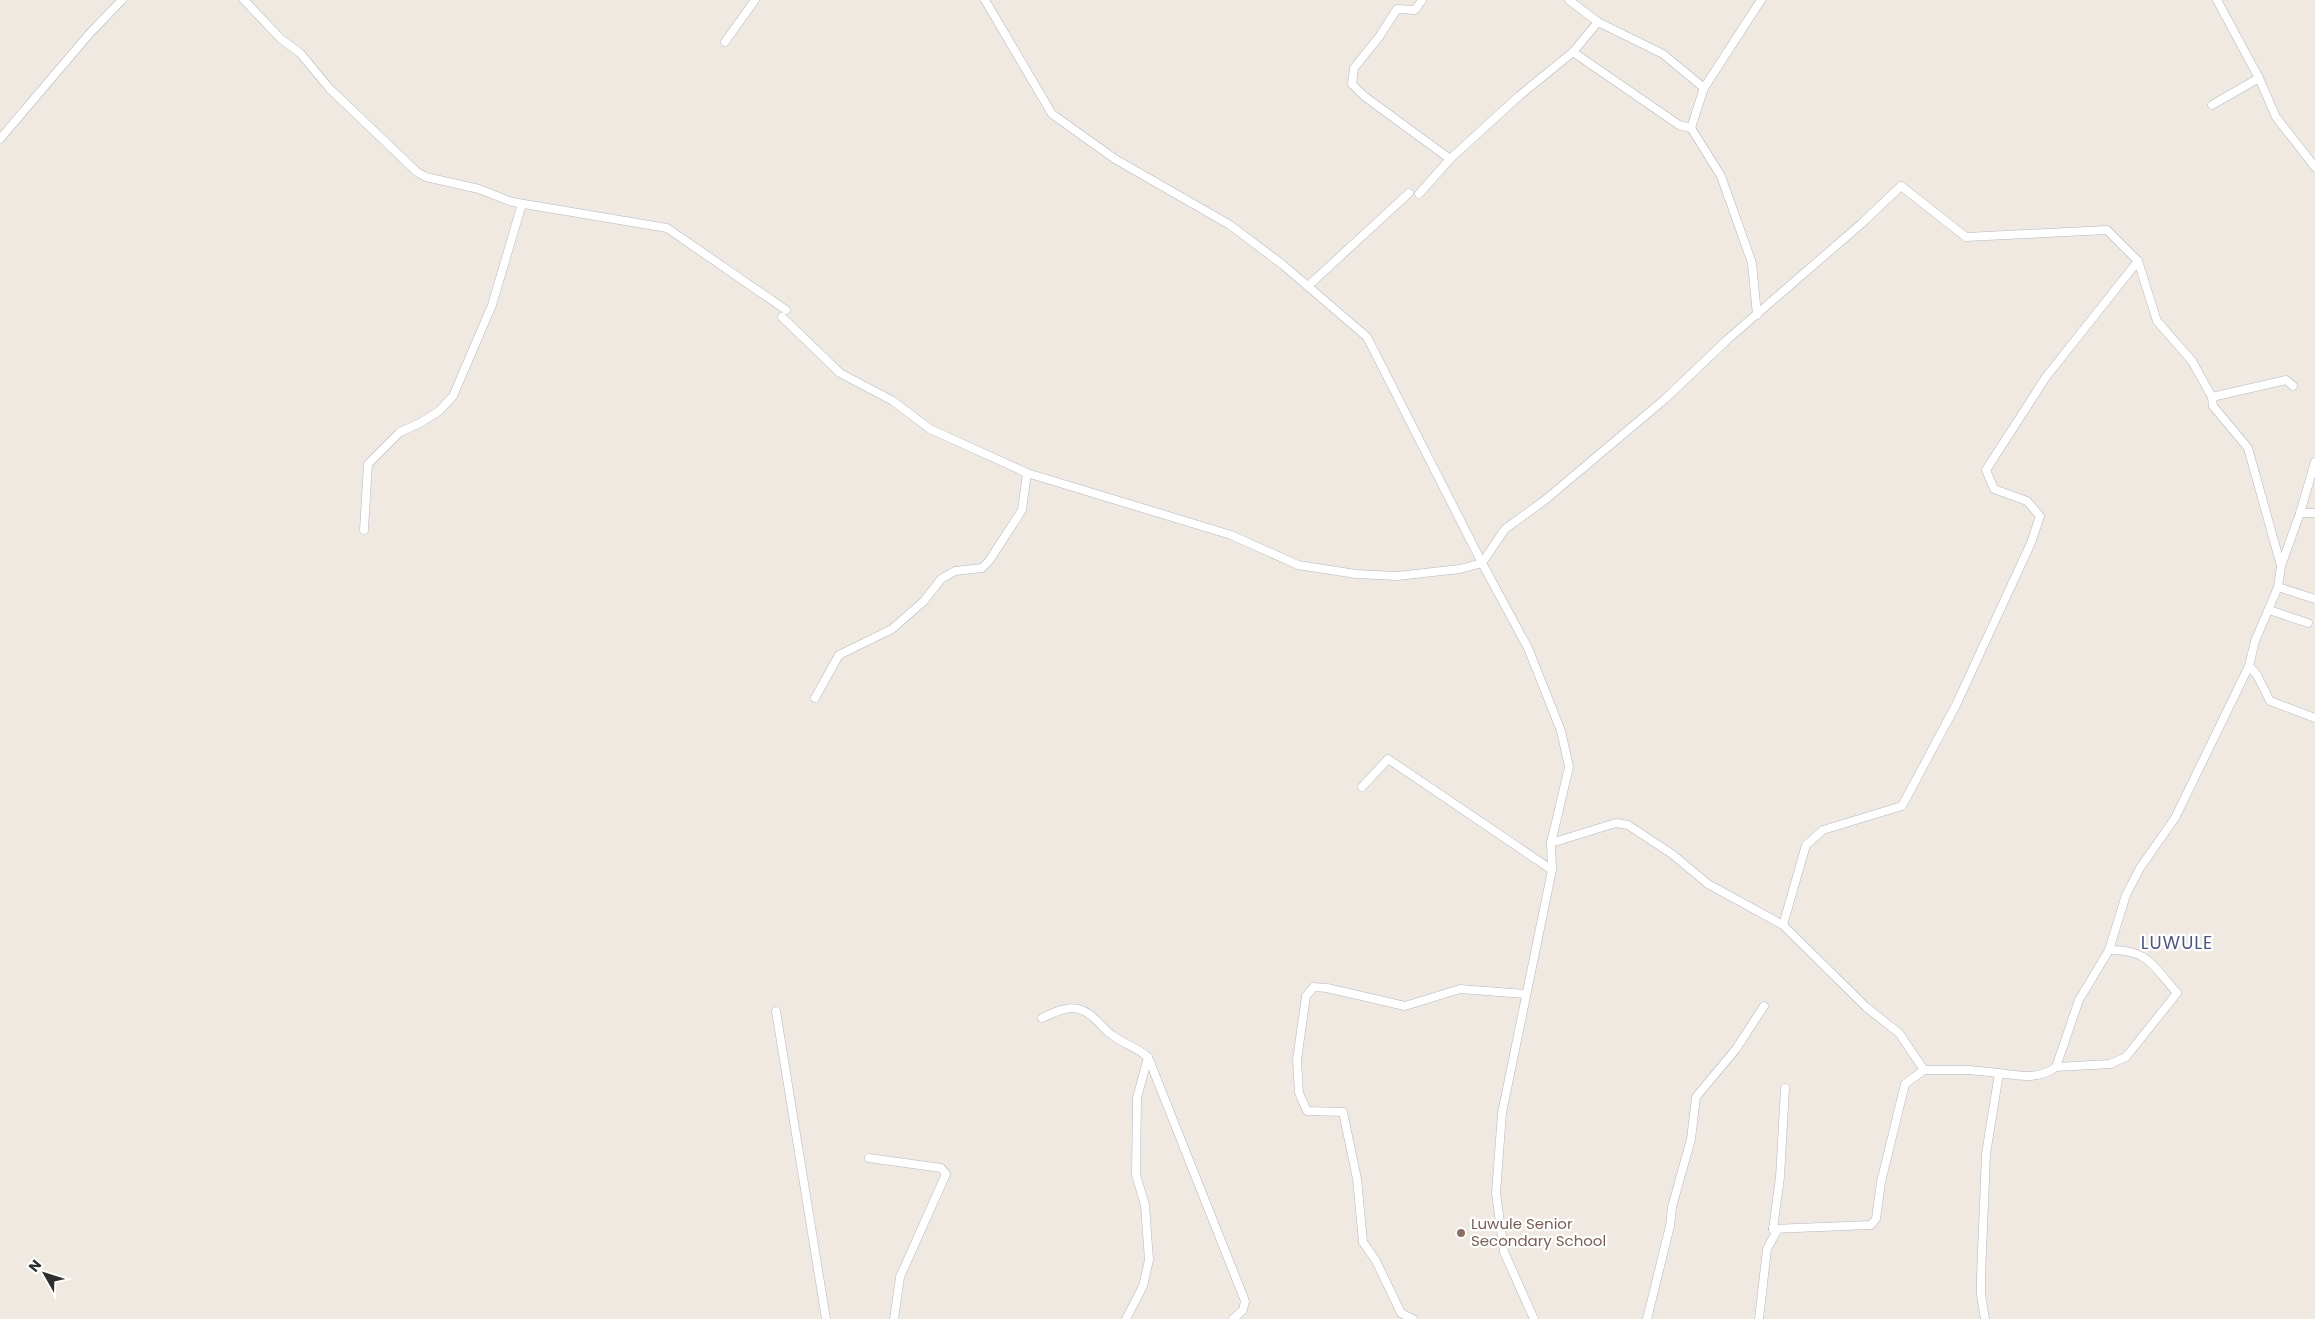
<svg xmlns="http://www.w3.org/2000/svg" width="2315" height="1319" font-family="Poppins,sans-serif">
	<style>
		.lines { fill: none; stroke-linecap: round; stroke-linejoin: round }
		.minor-casing { stroke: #b4b7c1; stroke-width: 9 }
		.minor { stroke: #fff; stroke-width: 8 }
		.education-dot { fill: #8d6e63; stroke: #fff; stroke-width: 2 }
		.labels { text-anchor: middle; stroke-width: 4.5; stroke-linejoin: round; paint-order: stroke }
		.education-label { font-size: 15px; fill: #785e54; stroke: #fff; text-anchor: start }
		.quarter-label { font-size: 18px; letter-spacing: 1px; fill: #4d5680; stroke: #fff }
	</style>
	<rect width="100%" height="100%" fill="#efe9e1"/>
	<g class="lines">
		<defs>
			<g id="minor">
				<polyline points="244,0 281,39 300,53 330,89 417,172 426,177 479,189 512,202 667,228 786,310"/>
				<polyline points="985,0 1052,114 1115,159 1230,225 1283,265 1367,337 1482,563 1528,648 1561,731 1569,767 1551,843 1552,870 1502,1113 1496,1193 1504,1252 1534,1319"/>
				<polyline points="1422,0 1415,10 1397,9 1379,37 1354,68 1352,84 1364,96 1450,159"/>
				<polyline points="1569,0 1598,22 1663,54 1704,88"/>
				<polyline points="2217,0 2259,78"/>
				<polyline points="725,42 755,0"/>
				<polyline points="1573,52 1679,125 1691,128 1721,176 1752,263 1757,315"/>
				<polyline points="2212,105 2259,78 2276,117 2315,167"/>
				<polyline points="1691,128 1704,88 1761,0"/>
				<polyline points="0,139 90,33 122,0"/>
				<polyline points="1419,194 1450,159 1519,96 1573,52 1598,22"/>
				<polyline points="1308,286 1409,193"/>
				<polyline points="782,317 840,373 893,401 930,429 1027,473 1231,535 1298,565 1356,574 1397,576 1460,569 1482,563 1505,529 1545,500 1665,399 1728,339 1861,224 1901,186 1966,237 2107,230 2138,261 2157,321 2192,361 2212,397"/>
				<polyline points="2300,513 2315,513"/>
				<polyline points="364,530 368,464 400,432 420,423 439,411 453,396 492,305 522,204"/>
				<polyline points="2281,566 2248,448 2213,406 2212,397 2286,380 2293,386"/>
				<polyline points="2278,587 2315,599"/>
				<polyline points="2269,610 2308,623"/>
				<polyline points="2249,666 2257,675 2270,701 2315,718"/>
				<polyline points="815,698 839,655 892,629 924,601 941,579 955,571 982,568 989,561 1022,510 1027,473"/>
				<polyline points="1362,787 1388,759 1552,870"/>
				<polyline points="1551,843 1616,823 1628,825 1672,854 1708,884 1783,925 1866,1007 1899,1033 1924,1070"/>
				<polyline points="1783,925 1806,845 1823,830 1902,806 1956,705 2031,543 2040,516 2027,501 1994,489 1986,470 2046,377 2138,261"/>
				<polyline points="776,1011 826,1319"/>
				<path d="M1042,1018C1061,1009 1077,1001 1095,1019C1101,1024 1106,1031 1112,1035C1124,1044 1136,1047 1148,1057L1245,1301L1243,1310L1233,1319"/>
				<path d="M2056,1067L2110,1064L2126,1057L2177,993C2153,966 2148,949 2109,950"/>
				<polyline points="869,1158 941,1168 946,1174 900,1277 894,1319"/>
				<polyline points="1773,1229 1871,1225 1876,1219 1881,1182 1905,1084 1924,1070 1969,1070 1999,1073"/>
				<polyline points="1773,1229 1780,1177 1785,1088"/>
				<polyline points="1126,1319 1143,1286 1149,1260 1145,1205 1136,1175 1137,1098 1148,1057"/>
				<polyline points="1413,1319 1401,1313 1376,1261 1363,1242 1357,1179 1343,1112 1307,1111 1299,1093 1297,1060 1306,996 1314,987 1327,988 1405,1006 1460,989 1525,994"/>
				<polyline points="1647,1319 1670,1226 1672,1207 1691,1139 1696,1097 1736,1049 1764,1006"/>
				<polyline points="1759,1319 1767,1249 1778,1229 1773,1229"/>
				<path d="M1985,1319L1981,1295V1276L1986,1154L1999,1073C2019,1076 2039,1080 2056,1067L2079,1000L2109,950L2126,895L2140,868L2175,818L2249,666L2255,641L2278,587L2281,566L2300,513L2315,462"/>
			</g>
		</defs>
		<use href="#minor" class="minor-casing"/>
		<use href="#minor" class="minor"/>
	</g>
	<circle class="education-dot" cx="1461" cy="1233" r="5"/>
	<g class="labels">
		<g class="education-label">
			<text x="1471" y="1229">Luwule Senior<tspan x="1471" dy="17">Secondary School</tspan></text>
		</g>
		<g class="quarter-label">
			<text x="2177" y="949">LUWULE</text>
		</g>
	</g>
	<g transform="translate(45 1274) rotate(309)" stroke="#ffffff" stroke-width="4" paint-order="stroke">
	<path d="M0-4L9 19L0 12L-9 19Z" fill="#2e2e2e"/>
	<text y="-8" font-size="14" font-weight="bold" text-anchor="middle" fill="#2e2e2e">N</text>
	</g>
</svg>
